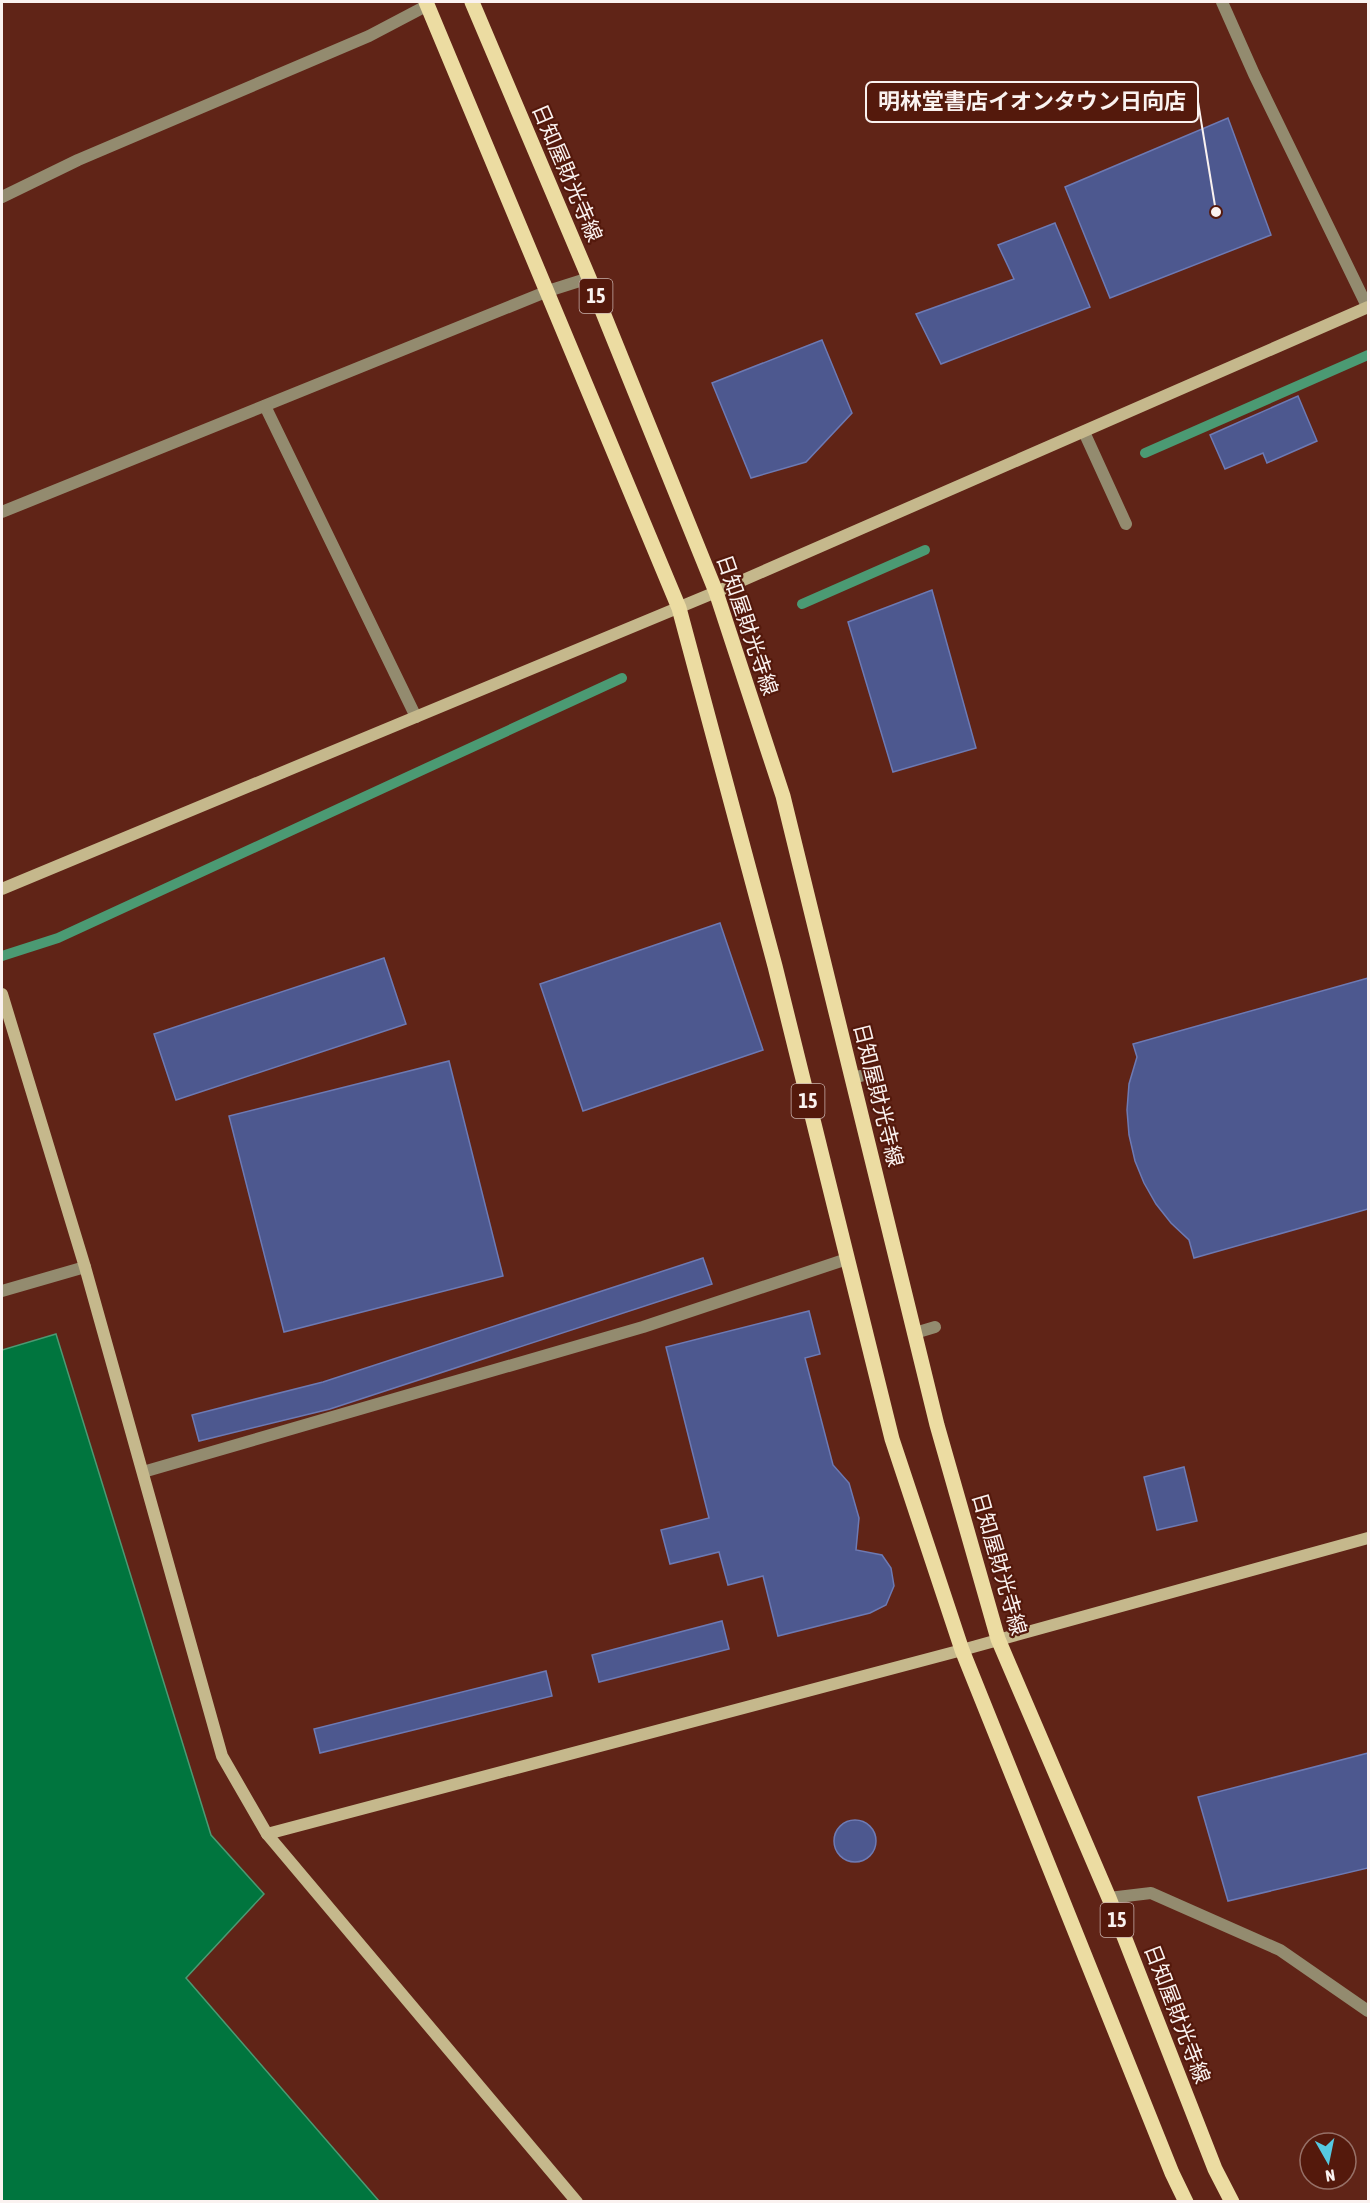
<svg xmlns="http://www.w3.org/2000/svg" width="1370" height="2203" font-family="'Asap Condensed','Noto Sans JP',sans-serif">
	<style>
		.water { fill: #00753e; stroke: #4b9a73; stroke-width: 1.5 }
		.lines { fill: none; stroke-linecap: round; stroke-linejoin: round }
		.stream { stroke: #4b9a73; stroke-width: 10 }
		.building { fill: #4d588f; stroke: #6d7ab4; stroke-width: 1.5 }
		.lane { stroke: #938b6f; stroke-width: 12 }
		.street { stroke: #938b6f; stroke-width: 12 }
		.secondary { stroke: #c5b88c; stroke-width: 12 }
		.primary { stroke: #ecdca2; stroke-width: 15 }
		.labels { text-anchor: middle; stroke-width: 4.5; stroke-linejoin: round; paint-order: stroke }
		.shield { fill: #54190c; stroke: #c8b1ac; stroke-width: 1.5 }
		.shield-label { font-size: 20px; font-weight: bold; fill: #faf2f0 }
		.street-label { font-size: 21px; fill: #faf2f0; stroke: #54190c }
		.leader { fill: none; stroke: #faf2f0; stroke-width: 2 }
		.callout-dot { fill: #faf2f0; stroke: #54190c; stroke-width: 2 }
		.callout { fill: #54190c; stroke: #faf2f0; stroke-width: 2 }
		.callout-label { font-size: 22px; text-anchor: middle; font-weight: bold; fill: #faf2f0 }
	</style>
	<rect width="100%" height="100%" fill="#602417"/>
	<polygon class="water" points="56,1334 211,1835 264,1894 186,1978 379,2201 2,2201 2,1350"/>
	<g class="lines">
		<g class="stream">
			<polyline points="1145,453 1368,355"/>
			<polyline points="802,604 925,550"/>
			<polyline points="2,956 58,938 622,678"/>
		</g>
	</g>
	<g class="building">
		<polygon points="1228,118 1271,235 1110,298 1065,187"/>
		<polygon points="1055,223 1090,307 941,364 916,314 1014,279 998,245"/>
		<polygon points="822,340 852,413 806,462 751,478 712,383"/>
		<polygon points="1298,396 1317,441 1267,463 1263,453 1225,469 1210,435"/>
		<polygon points="932,590 976,748 893,772 848,622"/>
		<polygon points="720,923 763,1050 583,1111 540,984"/>
		<polygon points="384,958 406,1024 176,1100 154,1034"/>
		<polygon points="1368,978 1368,1209 1194,1258 1189,1240 1171,1223 1156,1204 1144,1183 1135,1161 1129,1135 1127,1110 1129,1084 1137,1057 1133,1044"/>
		<polygon points="449,1061 503,1276 284,1332 229,1116"/>
		<polygon points="703,1258 712,1284 330,1409 199,1441 192,1415 323,1382"/>
		<polygon points="809,1311 820,1354 805,1358 833,1465 849,1483 859,1518 856,1550 882,1555 891,1568 894,1586 886,1605 870,1613 778,1636 763,1576 728,1585 719,1552 670,1564 661,1530 709,1518 666,1347"/>
		<polygon points="1184,1467 1197,1521 1157,1530 1144,1477"/>
		<polygon points="722,1621 729,1649 599,1682 592,1655"/>
		<polygon points="546,1671 552,1696 320,1753 314,1729"/>
		<polygon points="1368,1753 1368,1868 1228,1901 1198,1797"/>
		<circle cx="855" cy="1841" r="21"/>
	</g>
	<g class="lines">
		<g class="lane">
			<polyline points="1084,432 1126,524"/>
			<polyline points="853,1078 875,1072"/>
			<polyline points="915,1333 935,1327"/>
			<polyline points="143,1472 643,1327 847,1259"/>
		</g>
		<g class="street">
			<polyline points="1222,2 1254,74 1368,308"/>
			<polyline points="2,197 78,160 369,36 428,5"/>
			<polyline points="265,406 416,717"/>
			<polyline points="2,512 548,291 589,278"/>
			<polyline points="2,1291 85,1267"/>
			<polyline points="1109,1898 1151,1893 1280,1950 1368,2011"/>
		</g>
		<g class="secondary">
			<polyline points="2,889 716,592 1368,307"/>
			<polyline points="2,994 85,1267 222,1756 267,1834 577,2202"/>
			<polyline points="267,1834 962,1650 1368,1538"/>
		</g>
		<g class="primary">
			<polyline points="426,2 679,608 775,966 892,1439 962,1650 1172,2173 1186,2202"/>
			<polyline points="472,2 589,278 716,592 783,796 937,1425 998,1639 1109,1898 1215,2169 1232,2202"/>
		</g>
	</g>
	<g class="labels">
		<g class="shield">
			<rect x="579.5" y="279" width="33" height="34" rx="4.5"/>
			<rect x="791.5" y="1084" width="33" height="34" rx="4.5"/>
			<rect x="1100.5" y="1903" width="33" height="34" rx="4.5"/>
		</g>
		<g class="shield-label">
			<text x="596" y="303">15</text>
			<text x="808" y="1108">15</text>
			<text x="1117" y="1927">15</text>
		</g>
		<g class="street-label">
			<text transform="translate(567 173) rotate(67)" y="7">日知屋財光寺線</text>
			<text transform="translate(747 625) rotate(71)" y="7">日知屋財光寺線</text>
			<text transform="translate(878 1095) rotate(76)" y="7">日知屋財光寺線</text>
			<text transform="translate(999 1564) rotate(74)" y="7">日知屋財光寺線</text>
			<text transform="translate(1177 2014) rotate(69)" y="7">日知屋財光寺線</text>
		</g>
	</g>
	<path class="leader" d="M1216 212L1198 102"/>
	<circle class="callout-dot" cx="1216" cy="212" r="6"/>
	<rect class="callout" x="866" y="82" width="332" height="40" rx="6"/>
	<g class="callout-label">
		<text x="1032" y="109">明林堂書店イオンタウン日向店</text>
	</g>
	<rect width="1370" height="2203" fill="none" stroke="#faf2f0" stroke-width="6"/>
	<g transform="translate(1328 2161) rotate(171)"><circle r="28" fill="#54190c" stroke="#967067" stroke-width="1.5"/>
	<path d="M0-4.5L10 22L0 15L-10 22Z" fill="#56c9e1"/>
	<text y="-9" font-size="16" font-weight="bold" text-anchor="middle" fill="#faf2f0">N</text>
	</g>
</svg>
